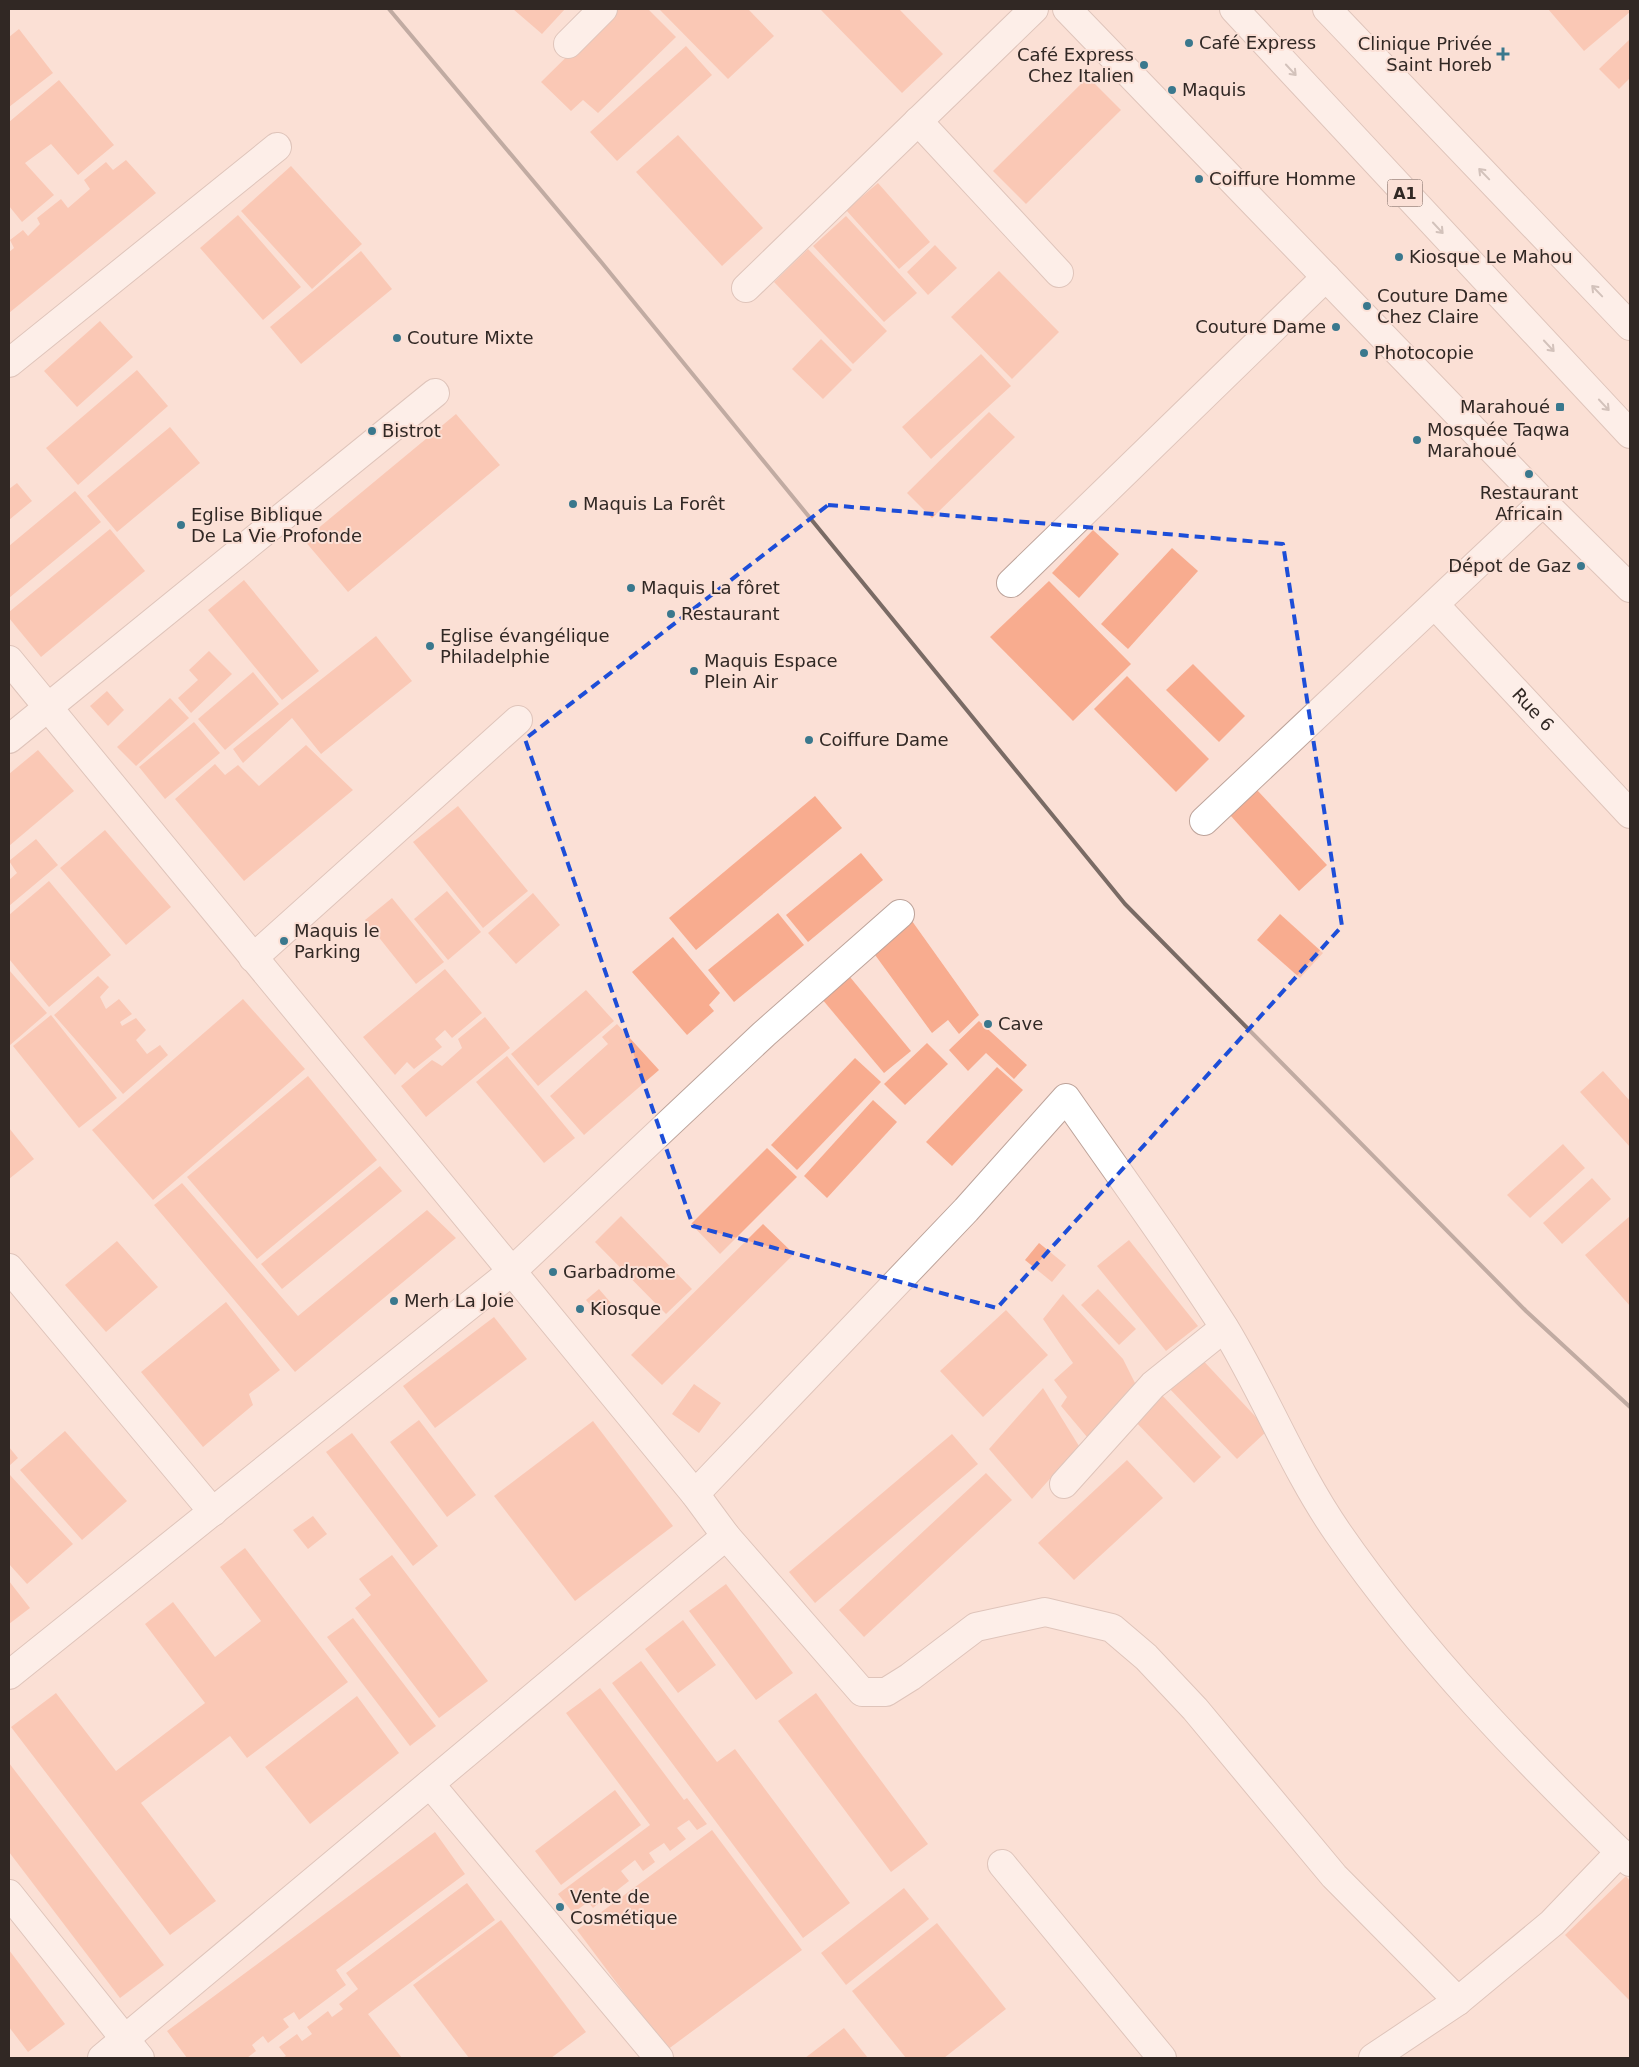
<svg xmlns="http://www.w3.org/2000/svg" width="1639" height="2067" font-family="'DejaVu Sans',sans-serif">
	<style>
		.building { fill: #f8ac8f }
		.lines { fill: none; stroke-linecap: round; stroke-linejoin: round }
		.minor-casing { stroke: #bda39a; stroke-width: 30 }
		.major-casing { stroke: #bda39a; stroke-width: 30 }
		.minor { stroke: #fff; stroke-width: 28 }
		.major { stroke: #fff; stroke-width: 28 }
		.rail { stroke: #7a6b65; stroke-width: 4 }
		.oneway { stroke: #a29e9c }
		.marked { fill: none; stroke: #1d4ed8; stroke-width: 4; stroke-dasharray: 10 6; stroke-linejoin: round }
		.poi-dot { fill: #3a788d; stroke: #fbe0d6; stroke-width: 2 }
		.labels { text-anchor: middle; stroke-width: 4; stroke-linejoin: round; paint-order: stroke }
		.shield { fill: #fbe0d6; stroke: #6e5f59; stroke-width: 1 }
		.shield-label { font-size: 16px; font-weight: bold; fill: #312824 }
		.poi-label { font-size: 18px; fill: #312824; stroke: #fbe0d6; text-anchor: start }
		.street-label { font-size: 18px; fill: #312824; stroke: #fbe0d6 }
	</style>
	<rect width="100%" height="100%" fill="#fbe0d6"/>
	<g class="building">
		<polygon points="513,9 565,9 542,34"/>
		<polygon points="615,9 648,9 676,37 598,113 583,100 571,111 541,82"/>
		<polygon points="659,9 748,9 774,36 728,79"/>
		<polygon points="820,9 899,9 943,54 902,93"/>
		<polygon points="1548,9 1630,9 1630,12 1584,51"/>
		<polygon points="19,29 53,73 9,107 9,37"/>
		<polygon points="1630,39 1630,78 1619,89 1599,69"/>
		<polygon points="686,46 712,75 617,161 590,132"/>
		<polygon points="1088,77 1121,110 1026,204 993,171"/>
		<polygon points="59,80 114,145 78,175 51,144 25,163 54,195 22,222 9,206 9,122"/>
		<polygon points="678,135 763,228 722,266 636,172"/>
		<polygon points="126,160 156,193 9,313 9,252 14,248 10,240 23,230 28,236 40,224 37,218 61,199 68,208 90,189 84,180 106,162 113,170"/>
		<polygon points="291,166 362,244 312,289 241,211"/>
		<polygon points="878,183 930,242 899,269 846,210"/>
		<polygon points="238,215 301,287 263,320 200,248"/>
		<polygon points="846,216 917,293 884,322 813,246"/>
		<polygon points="935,245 957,268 928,295 907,272"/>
		<polygon points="808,249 887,331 853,364 774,282"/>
		<polygon points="361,251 392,289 301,364 270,327"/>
		<polygon points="999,271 1059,332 1012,379 951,317"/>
		<polygon points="100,321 133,357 77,407 44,371"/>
		<polygon points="821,339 852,370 823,399 792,369"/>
		<polygon points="981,354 1011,386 931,459 902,427"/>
		<polygon points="137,370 168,406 78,485 46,448"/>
		<polygon points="989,412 1015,437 932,518 907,493"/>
		<polygon points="456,414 500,465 348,592 304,540"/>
		<polygon points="170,427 200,463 117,532 87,496"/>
		<polygon points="17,483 32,501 9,520 9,489"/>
		<polygon points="75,491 101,522 9,598 9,546"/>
		<polygon points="110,529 145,571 41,657 9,618 9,612"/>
		<polygon points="1093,530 1119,554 1079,598 1052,573"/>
		<polygon points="1172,548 1198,571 1128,649 1101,624"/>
		<polygon points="244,580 319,671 282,700 208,610"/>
		<polygon points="1049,581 1131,664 1073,721 990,637"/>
		<polygon points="376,636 412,681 321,754 292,718 243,763 233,749"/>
		<polygon points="209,651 232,674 191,713 178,698 198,680 189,670"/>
		<polygon points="1193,664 1245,716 1219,742 1166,690"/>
		<polygon points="253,672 279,704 225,750 198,719"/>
		<polygon points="1127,676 1209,759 1176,792 1094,709"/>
		<polygon points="107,691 124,710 108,726 90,706"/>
		<polygon points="170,698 189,718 136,766 117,747"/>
		<polygon points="194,722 220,753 165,799 139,767"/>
		<polygon points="306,745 353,790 244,881 175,799 215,764 225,775 238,765 259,786"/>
		<polygon points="38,750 74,791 9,846 9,774"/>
		<polygon points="1257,790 1327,865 1299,891 1230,815"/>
		<polygon points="815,796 842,828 696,950 669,918"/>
		<polygon points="458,806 528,891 483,928 413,842"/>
		<polygon points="105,830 171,907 126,945 60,868"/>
		<polygon points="36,839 58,865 9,906 9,880 17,873 9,861"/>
		<polygon points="861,853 883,880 808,942 786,915"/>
		<polygon points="49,881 111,955 49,1007 9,959 9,915"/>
		<polygon points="447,891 481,932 448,960 414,919"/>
		<polygon points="533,893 560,925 516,964 488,933"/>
		<polygon points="392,898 444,962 416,984 365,920"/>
		<polygon points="778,913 804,945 734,1002 708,970"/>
		<polygon points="907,914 979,1015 959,1034 948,1020 932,1033 870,948"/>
		<polygon points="1280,914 1323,953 1300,978 1257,940"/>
		<polygon points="673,937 720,993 709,1005 714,1011 687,1035 632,972"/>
		<polygon points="445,969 482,1013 452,1038 445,1030 435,1039 442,1047 414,1069 407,1062 395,1075 363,1037"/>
		<polygon points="9,970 47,1013 9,1046"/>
		<polygon points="98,976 109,987 100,997 106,1009 119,999 132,1014 120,1022 122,1026 136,1018 146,1030 136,1040 147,1054 160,1045 168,1055 123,1094 54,1015"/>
		<polygon points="850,977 911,1051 884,1073 822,999"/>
		<polygon points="586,990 614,1021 538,1086 511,1054"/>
		<polygon points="243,999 305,1069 153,1200 92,1130"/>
		<polygon points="51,1015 117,1098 79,1128 13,1046"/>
		<polygon points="485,1017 510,1048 426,1117 401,1086 432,1060 442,1066 462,1048 458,1039"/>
		<polygon points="979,1021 1027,1065 1014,1079 986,1053 968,1071 949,1050"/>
		<polygon points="617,1024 659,1070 584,1135 550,1096 608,1044 602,1037"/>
		<polygon points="927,1043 948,1064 905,1105 884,1084"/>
		<polygon points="507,1056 575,1138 544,1163 476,1082"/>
		<polygon points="855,1058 881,1082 797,1170 771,1145"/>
		<polygon points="997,1067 1023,1090 952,1166 926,1142"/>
		<polygon points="1603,1071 1630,1101 1630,1147 1580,1092"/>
		<polygon points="308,1076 377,1160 257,1259 187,1177"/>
		<polygon points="873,1100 897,1122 827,1198 804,1176"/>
		<polygon points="9,1128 34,1159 9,1179"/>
		<polygon points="1563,1144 1585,1168 1530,1218 1507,1195"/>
		<polygon points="767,1148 797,1177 720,1254 691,1224"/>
		<polygon points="380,1166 402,1191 282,1289 261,1264"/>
		<polygon points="1592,1178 1611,1199 1562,1244 1543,1223"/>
		<polygon points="182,1183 298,1316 427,1210 456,1238 295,1372 154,1205"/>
		<polygon points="621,1216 692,1289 666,1314 595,1242"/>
		<polygon points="1630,1216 1630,1306 1585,1255"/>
		<polygon points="763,1224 794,1254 662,1385 631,1355"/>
		<polygon points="1129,1240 1198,1326 1166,1351 1097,1266"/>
		<polygon points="117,1241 158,1287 106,1332 65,1285"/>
		<polygon points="1039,1243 1066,1265 1052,1282 1025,1260"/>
		<polygon points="599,1289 611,1303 598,1314 586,1300"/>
		<polygon points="1098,1289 1136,1329 1119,1345 1081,1305"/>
		<polygon points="1063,1294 1123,1359 1139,1391 1087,1437 1061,1406 1067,1397 1054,1380 1073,1363 1043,1319"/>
		<polygon points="226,1302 280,1370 249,1394 253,1405 203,1447 141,1372"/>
		<polygon points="1006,1310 1048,1355 983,1417 940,1371"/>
		<polygon points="494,1317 527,1359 435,1428 403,1386"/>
		<polygon points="1198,1355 1268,1430 1237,1459 1166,1385"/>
		<polygon points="694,1384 721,1403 699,1433 672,1414"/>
		<polygon points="1043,1388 1079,1446 1032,1499 989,1449"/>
		<polygon points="1159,1392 1221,1457 1194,1483 1132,1418"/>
		<polygon points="419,1420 476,1495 447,1517 390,1442"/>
		<polygon points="593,1421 673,1526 575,1601 494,1496"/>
		<polygon points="65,1431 127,1501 82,1540 20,1470"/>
		<polygon points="352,1433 438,1546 413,1566 326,1452"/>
		<polygon points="952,1434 978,1464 815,1603 789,1572"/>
		<polygon points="9,1447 18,1458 9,1466"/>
		<polygon points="1127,1460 1163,1498 1074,1580 1038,1543"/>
		<polygon points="986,1473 1012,1500 864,1637 839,1610"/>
		<polygon points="10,1475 73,1544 27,1584 9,1564"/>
		<polygon points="313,1516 327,1534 308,1549 293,1530"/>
		<polygon points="245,1548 348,1682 247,1758 230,1736 141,1803 216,1901 170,1935 11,1727 56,1693 116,1771 205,1703 145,1624 173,1602 215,1657 261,1621 220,1567"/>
		<polygon points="392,1555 488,1681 439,1718 355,1608 371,1595 359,1579"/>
		<polygon points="9,1581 30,1608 9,1624"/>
		<polygon points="726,1584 793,1673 756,1700 689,1611"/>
		<polygon points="353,1618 436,1726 410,1746 327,1637"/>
		<polygon points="683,1620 716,1665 678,1693 645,1649"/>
		<polygon points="641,1661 717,1762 735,1749 850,1903 803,1938 612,1683"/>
		<polygon points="600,1688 684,1800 687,1798 707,1824 697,1830 689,1820 677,1828 686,1839 670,1851 664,1843 649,1853 655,1862 643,1871 635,1860 621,1871 629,1881 611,1895 604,1887 595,1894 601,1901 593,1908 588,1902 573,1913 558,1894 650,1825 566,1713"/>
		<polygon points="816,1693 928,1844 891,1872 778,1721"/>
		<polygon points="357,1696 399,1753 310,1824 265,1767"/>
		<polygon points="9,1763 164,1965 120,1998 9,1852"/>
		<polygon points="615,1790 641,1825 561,1885 535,1851"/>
		<polygon points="712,1830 802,1950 667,2050 577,1930"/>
		<polygon points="435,1832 465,1874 336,1970 346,1985 299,2020 294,2012 283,2019 289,2027 268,2043 263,2036 252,2045 256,2051 247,2058 187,2058 167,2031"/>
		<polygon points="1626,1876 1630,1881 1630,2001 1565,1935"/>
		<polygon points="467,1883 495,1920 368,2014 402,2058 282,2058 286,2056 279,2047 297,2034 302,2041 312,2034 307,2027 328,2011 332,2017 343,2009 339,2004 358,1989 346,1973"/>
		<polygon points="904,1888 929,1919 846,1985 821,1953"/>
		<polygon points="501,1920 586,2032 551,2058 469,2058 413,1985"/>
		<polygon points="937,1923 1006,2009 944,2058 906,2058 852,1991"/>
		<polygon points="9,1950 65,2024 28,2052 9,2027"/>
		<polygon points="844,2028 868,2058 805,2058"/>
	</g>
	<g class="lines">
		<defs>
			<g id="minor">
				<polyline points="1067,9 1543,502 1630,588"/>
				<polyline points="568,44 603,9"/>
				<polyline points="918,121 1059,273"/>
				<polyline points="746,288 1034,9"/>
				<polyline points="9,363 277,147"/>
				<polyline points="1011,583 1326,277"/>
				<path id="s1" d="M1436,606L1630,814"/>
				<polyline points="9,660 695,1494 726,1536 862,1692 886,1692 910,1677 976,1627 1045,1612 1112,1628 1146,1657 1195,1709 1334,1876 1458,2001"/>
				<polyline points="9,739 435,393"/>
				<polyline points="1204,821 1543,502"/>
				<polyline points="253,958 518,720"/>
				<polyline points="9,1268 213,1512"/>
				<polyline points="1064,1484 1153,1385 1224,1328"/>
				<path d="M695,1494L966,1210L1066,1098C1119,1174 1174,1249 1224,1327C1265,1394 1293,1468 1338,1533C1421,1653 1525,1760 1630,1862"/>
				<polyline points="9,1675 511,1272 764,1034 900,914"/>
				<polyline points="430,1784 659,2058"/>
				<polyline points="1002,1864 1162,2058"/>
				<polyline points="9,1894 140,2058"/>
				<polyline points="102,2058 726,1536"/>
				<polyline points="1373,2058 1458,2001 1552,1923 1620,1852"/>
			</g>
			<g id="major">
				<polyline points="1234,9 1630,434"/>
				<polyline points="1327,9 1630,326"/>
			</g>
		</defs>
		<use href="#minor" class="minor-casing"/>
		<use href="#major" class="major-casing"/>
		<use href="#minor" class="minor"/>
		<use href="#major" class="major"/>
		<polyline class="rail" points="389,9 602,263 1125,904 1526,1311 1630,1407"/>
	</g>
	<defs><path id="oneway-shaft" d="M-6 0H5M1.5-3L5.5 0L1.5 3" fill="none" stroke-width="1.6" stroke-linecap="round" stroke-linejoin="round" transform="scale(1.25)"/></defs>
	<g class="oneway">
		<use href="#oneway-shaft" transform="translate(1291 70) rotate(47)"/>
		<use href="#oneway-shaft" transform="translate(1484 174) rotate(-134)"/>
		<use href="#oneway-shaft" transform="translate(1438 228) rotate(47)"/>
		<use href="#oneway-shaft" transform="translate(1597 291) rotate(-134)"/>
		<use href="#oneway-shaft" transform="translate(1549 346) rotate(47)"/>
		<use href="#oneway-shaft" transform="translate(1604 405) rotate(47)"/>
	</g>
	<path d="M0 0H1639V2067H0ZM828,505L1283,544L1342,926L997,1308L693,1226L525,739Z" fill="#fbe0d6" fill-opacity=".55" fill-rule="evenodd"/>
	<path class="marked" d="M828,505L1283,544L1342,926L997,1308L693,1226L525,739Z"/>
	<g class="poi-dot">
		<circle cx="1189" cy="43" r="5"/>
		<path d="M1500.5 46.5h5v5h5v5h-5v5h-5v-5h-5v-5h5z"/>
		<circle cx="1144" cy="65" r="5"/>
		<circle cx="1172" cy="90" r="5"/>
		<circle cx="1199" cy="179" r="5"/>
		<circle cx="1399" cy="257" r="5"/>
		<circle cx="1367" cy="306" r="5"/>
		<circle cx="1336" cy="327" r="5"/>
		<circle cx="397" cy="338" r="5"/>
		<circle cx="1364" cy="353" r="5"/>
		<rect x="1555" y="402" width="10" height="10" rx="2.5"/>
		<circle cx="372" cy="431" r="5"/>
		<circle cx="1417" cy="440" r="5"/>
		<circle cx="1529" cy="474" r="5"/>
		<circle cx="573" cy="504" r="5"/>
		<circle cx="181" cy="525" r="5"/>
		<circle cx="1581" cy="566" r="5"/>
		<circle cx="631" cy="588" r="5"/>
		<circle cx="671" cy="614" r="5"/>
		<circle cx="430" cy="646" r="5"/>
		<circle cx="694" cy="671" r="5"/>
		<circle cx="809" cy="740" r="5"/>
		<circle cx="284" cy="941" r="5"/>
		<circle cx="988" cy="1024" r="5"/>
		<circle cx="553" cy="1272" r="5"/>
		<circle cx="394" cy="1301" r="5"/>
		<circle cx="580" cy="1309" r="5"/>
		<circle cx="560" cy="1907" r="5"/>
	</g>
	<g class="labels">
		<rect class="shield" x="1387.5" y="179.5" width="35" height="27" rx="4"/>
		<g class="shield-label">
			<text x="1405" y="199">A1</text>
		</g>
		<g class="poi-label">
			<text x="1199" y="49">Café Express</text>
			<text x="1492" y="50" text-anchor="end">Clinique Privée<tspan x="1492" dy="21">Saint Horeb</tspan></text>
			<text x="1134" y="61" text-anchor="end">Café Express<tspan x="1134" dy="21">Chez Italien</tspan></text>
			<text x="1182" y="96">Maquis</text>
			<text x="1209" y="185">Coiffure Homme</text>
			<text x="1409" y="263">Kiosque Le Mahou</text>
			<text x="1377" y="302">Couture Dame<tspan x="1377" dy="21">Chez Claire</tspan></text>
			<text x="1326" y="333" text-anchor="end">Couture Dame</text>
			<text x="407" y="344">Couture Mixte</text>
			<text x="1374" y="359">Photocopie</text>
			<text x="1550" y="413" text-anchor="end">Marahoué</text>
			<text x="1427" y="436">Mosquée Taqwa<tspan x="1427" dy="21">Marahoué</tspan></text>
			<text x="382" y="437">Bistrot</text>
			<text x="1529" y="499" text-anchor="middle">Restaurant<tspan x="1529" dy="21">Africain</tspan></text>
			<text x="583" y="510">Maquis La Forêt</text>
			<text x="191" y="521">Eglise Biblique<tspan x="191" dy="21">De La Vie Profonde</tspan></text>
			<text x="1571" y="572" text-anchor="end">Dépot de Gaz</text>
			<text x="641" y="594">Maquis La fôret</text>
			<text x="681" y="620">Restaurant</text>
			<text x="440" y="642">Eglise évangélique<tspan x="440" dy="21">Philadelphie</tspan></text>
			<text x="704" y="667">Maquis Espace<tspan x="704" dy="21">Plein Air</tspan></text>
			<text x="819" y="746">Coiffure Dame</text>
			<text x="294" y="937">Maquis le<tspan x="294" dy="21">Parking</tspan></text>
			<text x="998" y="1030">Cave</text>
			<text x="563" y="1278">Garbadrome</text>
			<text x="404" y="1307">Merh La Joie</text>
			<text x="590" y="1315">Kiosque</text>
			<text x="570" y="1903">Vente de<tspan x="570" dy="21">Cosmétique</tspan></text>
		</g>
		<g class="street-label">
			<text dy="6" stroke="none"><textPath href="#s1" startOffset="142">Rue 6</textPath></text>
		</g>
	</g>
	<rect width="1639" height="2067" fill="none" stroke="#312824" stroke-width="20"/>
</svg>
